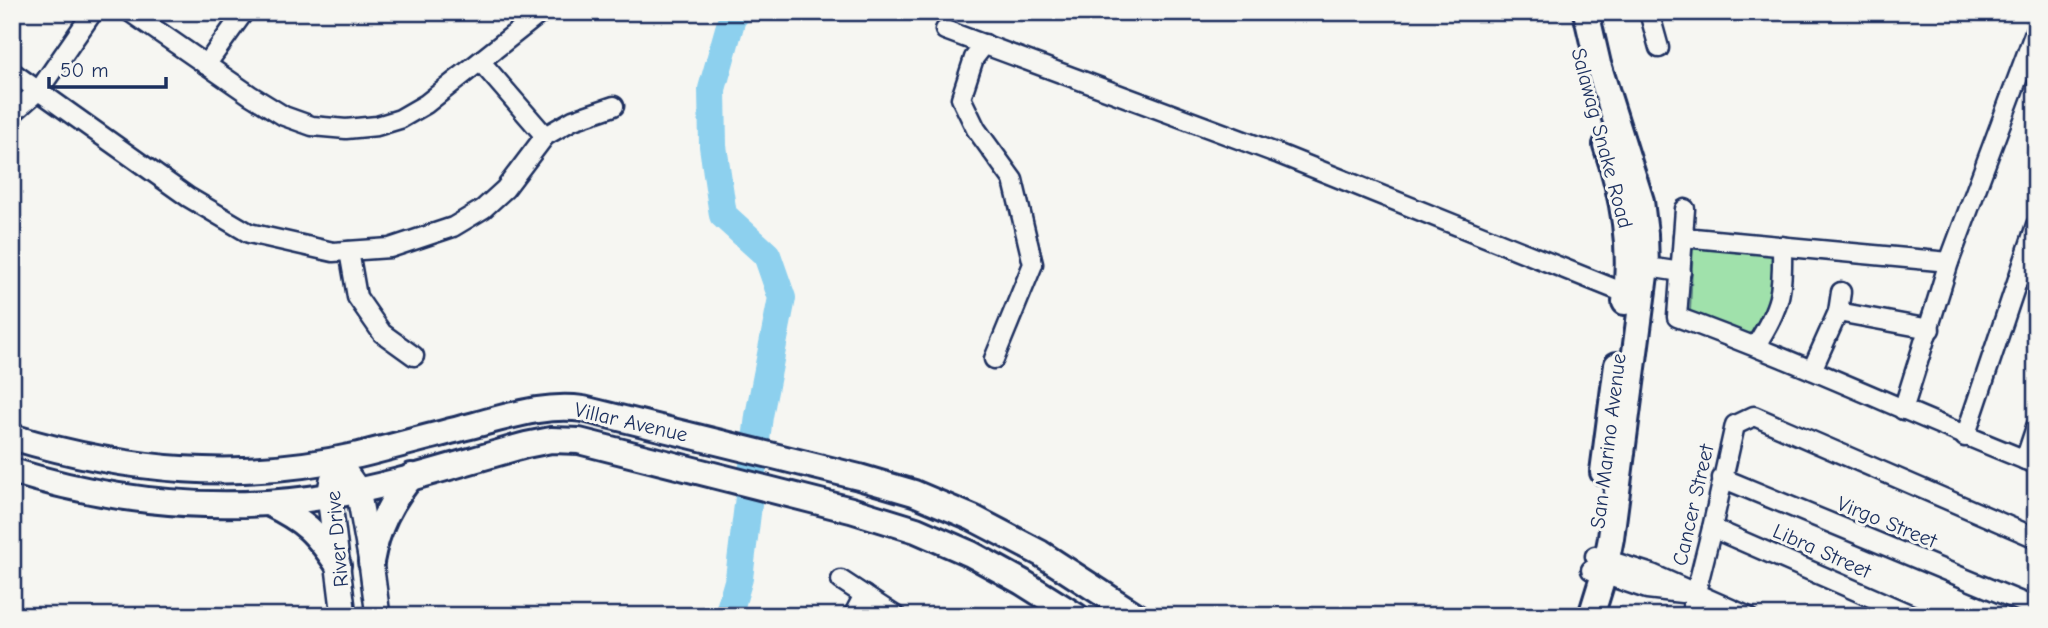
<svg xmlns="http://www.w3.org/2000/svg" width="2048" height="628" font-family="'Comic Neue',sans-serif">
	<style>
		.green { fill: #a0e1ab; stroke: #5e8884; stroke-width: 2 }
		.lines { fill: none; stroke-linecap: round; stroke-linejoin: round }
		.river { stroke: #8dd0ee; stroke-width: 28 }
		.minor-casing { stroke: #1b2f5e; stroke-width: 23 }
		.tertiary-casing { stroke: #1b2f5e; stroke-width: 28 }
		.secondary-casing { stroke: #1b2f5e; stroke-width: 30 }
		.minor { stroke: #f6f6f2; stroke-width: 18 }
		.tertiary { stroke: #f6f6f2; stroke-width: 23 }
		.secondary { stroke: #f6f6f2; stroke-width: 24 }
		.labels { text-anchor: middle; stroke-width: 6; stroke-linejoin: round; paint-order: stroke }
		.street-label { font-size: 21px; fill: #1b2f5e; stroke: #f6f6f2 }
	</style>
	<rect width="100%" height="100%" fill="#f6f6f2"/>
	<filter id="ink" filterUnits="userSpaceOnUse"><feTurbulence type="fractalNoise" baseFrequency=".0143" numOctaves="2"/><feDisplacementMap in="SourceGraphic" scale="14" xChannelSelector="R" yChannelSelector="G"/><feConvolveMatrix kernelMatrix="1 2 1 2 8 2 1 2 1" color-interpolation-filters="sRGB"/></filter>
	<g filter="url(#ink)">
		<polygon class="green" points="1693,243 1778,251 1773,298 1752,336 1690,312"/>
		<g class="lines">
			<polyline class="river" points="728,616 739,578 759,416 782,298 767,255 723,215 713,146 712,89 732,18 737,12"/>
			<defs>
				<g id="minor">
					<polyline points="130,12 250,95 284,116 312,126 346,129 377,126 400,119 426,104 542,12"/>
					<polyline points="1649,12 1659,48"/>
					<polyline points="945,30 1279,154 1637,298"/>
					<polyline points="985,44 974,58 961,98 976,129 1013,180 1033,264 994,359"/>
					<polyline points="481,62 545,136"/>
					<polyline points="206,65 244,12"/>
					<polyline points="12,72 188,197 249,233 333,252 390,248 453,227 483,209 505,189 545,136 573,120 614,106"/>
					<polyline points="12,114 39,90 93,12"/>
					<path d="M1685,209L1677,317C1799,361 1916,417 2036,464"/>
					<polyline points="1683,237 1949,262"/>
					<polyline points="349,251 357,297 382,333 414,356"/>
					<polyline points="1635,265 1681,272"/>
					<polyline points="1838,312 1930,329"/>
					<path d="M1756,345C1781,306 1783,292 1782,246"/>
					<polyline points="1812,370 1838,312 1841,292"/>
					<polyline points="1903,410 1949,262 2036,29"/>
					<polyline points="1965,437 2036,225"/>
					<polyline points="2025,460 2036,427"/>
					<polyline points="1722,478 2036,608"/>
					<polyline points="1712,528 1914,616"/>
					<polyline points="1595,556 1652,574 1747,616"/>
					<polyline points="1591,570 1647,589 1682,593"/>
					<polyline points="841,580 896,616"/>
					<polyline points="853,616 864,595"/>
					<polyline points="1690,616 1712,528 1735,425 1754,416 2036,538"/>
				</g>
				<g id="tertiary">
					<polyline points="336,459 358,490 371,562 378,616"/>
					<polyline points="332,480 329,496 331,511 344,616"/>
				</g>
				<g id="secondary">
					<polyline points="1586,12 1598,64 1641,201 1645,234 1646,267 1611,538 1604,574 1591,616"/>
					<path d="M1606,145C1623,196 1633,248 1625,302"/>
					<path d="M12,437C128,472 241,482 359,455C399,445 439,434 478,424C513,415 547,404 583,409L859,477L914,493L973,518L1040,553L1137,616"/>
					<path d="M12,471C115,503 223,513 329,496C393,486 463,462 526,445L551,440L579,441L851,510L916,530L971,554L1022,582L1076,616"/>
					<polyline points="1603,472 1617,365"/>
					<path d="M268,503C305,521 315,531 338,565"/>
					<path d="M371,562C377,528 390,502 412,476"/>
				</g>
			</defs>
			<use href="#minor" class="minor-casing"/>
			<use href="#tertiary" class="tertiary-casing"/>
			<use href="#secondary" class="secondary-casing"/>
			<use href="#minor" class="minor"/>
			<use href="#tertiary" class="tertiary"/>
			<use href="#secondary" class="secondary"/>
		</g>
	</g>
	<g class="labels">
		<g class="street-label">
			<text transform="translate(1602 138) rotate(75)" y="7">Salawag Snake Road</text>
			<text transform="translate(631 422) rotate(13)" y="7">Villar Avenue</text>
			<text transform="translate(1608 441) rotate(-83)" y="7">San Marino Avenue</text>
			<text transform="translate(1693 505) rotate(-77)" y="7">Cancer Street</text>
			<text transform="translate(1887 522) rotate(22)" y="7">Virgo Street</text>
			<text transform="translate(337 539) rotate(-95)" y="7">River Drive</text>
			<text transform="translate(1822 551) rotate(24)" y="7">Libra Street</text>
		</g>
	</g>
	<rect width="2048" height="628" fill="none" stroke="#f6f6f2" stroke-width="42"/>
	<rect x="21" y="21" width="2006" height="586" fill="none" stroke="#1b2f5e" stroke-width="2.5" filter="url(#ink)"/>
	<path d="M49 77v10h117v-10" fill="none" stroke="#1b2f5e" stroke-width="3.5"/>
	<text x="60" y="77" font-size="21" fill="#1b2f5e" stroke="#f6f6f2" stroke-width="5" paint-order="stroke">50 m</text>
</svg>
